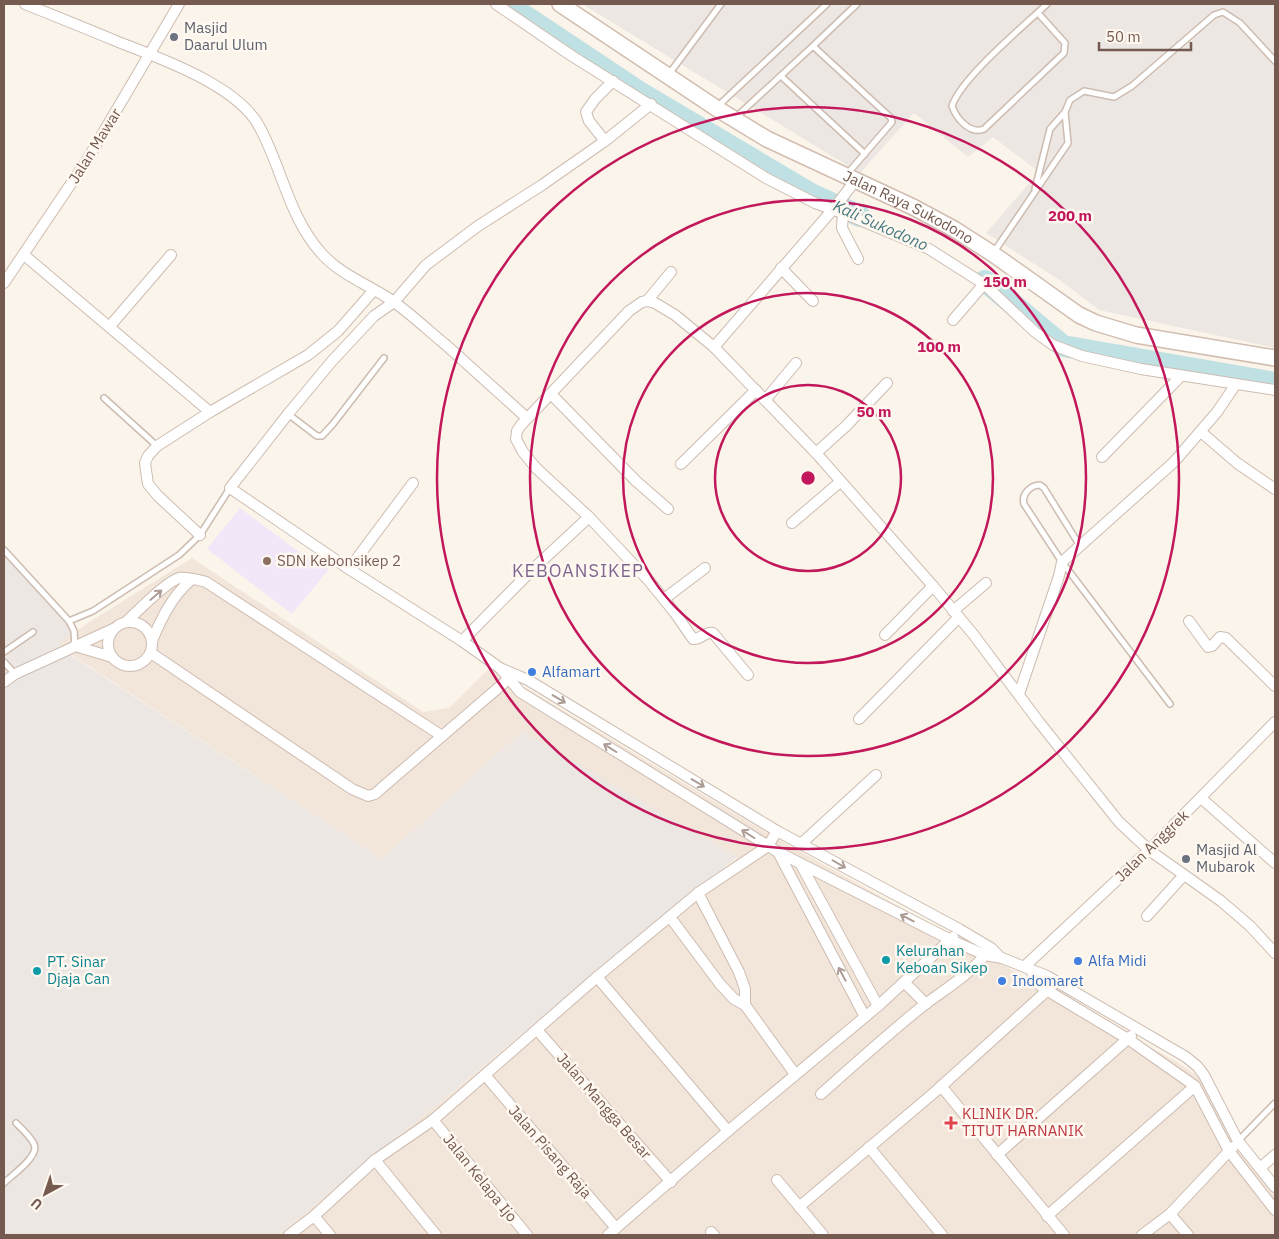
<svg xmlns="http://www.w3.org/2000/svg" width="1279" height="1239" font-family="'IBM Plex Sans',sans-serif">
	<style>
		.residential { fill: #f2e5d9 }
		.industrial { fill: #ede7e3 }
		.education { fill: #f1e7f8 }
		.lines { fill: none; stroke-linecap: round; stroke-linejoin: round }
		.river { stroke: #c0e1e4; stroke-width: 22 }
		.lane-casing { stroke: #cdbcb1; stroke-width: 8 }
		.street-casing { stroke: #cdbcb1; stroke-width: 12 }
		.secondary-casing { stroke: #d2bdb1; stroke-width: 18 }
		.lane { stroke: #fff; stroke-width: 5 }
		.street { stroke: #fff; stroke-width: 10 }
		.secondary { stroke: #fff; stroke-width: 15 }
		.oneway { stroke: #ac9c95 }
		.ring { fill: none; stroke: #c2185b; stroke-width: 2.5 }
		.worship-dot { fill: #6b7280; stroke: #fef8f1; stroke-width: 2 }
		.education-dot { fill: #8d6e63; stroke: #fef8f1; stroke-width: 2 }
		.shop-dot { fill: #3f7fe0; stroke: #fef8f1; stroke-width: 2 }
		.culture-dot { fill: #0f9aa8; stroke: #fef8f1; stroke-width: 2 }
		.health-dot { fill: #e0444e; stroke: #fef8f1; stroke-width: 2 }
		.labels { text-anchor: middle; stroke-width: 5; stroke-linejoin: round; paint-order: stroke }
		.worship-label { font-size: 15px; fill: #5b616d; stroke: #fef8f1; text-anchor: start }
		.street-label { font-size: 15px; fill: #755a4f; stroke: #fef8f1 }
		.education-label { font-size: 15px; fill: #785e54; stroke: #fef8f1; text-anchor: start }
		.shop-label { font-size: 15px; fill: #366cbe; stroke: #fef8f1; text-anchor: start }
		.culture-label { font-size: 15px; fill: #0d838f; stroke: #fef8f1; text-anchor: start }
		.health-label { font-size: 15px; fill: #be3a42; stroke: #fef8f1; text-anchor: start }
		.water-label { font-size: 16px; font-style: italic; fill: #47797f; stroke: #fef8f1 }
		.quarter-label { font-size: 18px; letter-spacing: 1px; fill: #806790; stroke: #fef8f1 }
		.centre { fill: #c2185b; stroke: #fef8f1; stroke-width: 2.5 }
		.ring-label { font-size: 15px; text-anchor: middle; font-weight: bold; fill: #c2185b; stroke: #fef8f1; stroke-width: 5; stroke-linejoin: round; paint-order: stroke }
	</style>
	<rect width="100%" height="100%" fill="#fbf4ea"/>
	<polygon class="residential" points="192,558 423,712 449,708 491,667 767,833 1177,1062 1203,1080 1235,1145 1275,1195 1275,1235 278,1235 737,858 522,732 382,859 57,645 91,621"/>
	<g class="industrial">
		<polygon points="582,4 1275,4 1275,348 1099,310 1061,281 986,233 1039,172 993,137 968,157 914,113 860,173"/>
		<polygon points="4,553 60,613 74,633 57,646 382,859 522,731 737,857 278,1235 4,1235"/>
	</g>
	<polygon class="education" points="240,508 314,563 318,558 330,568 292,614 207,549"/>
	<g class="lines">
		<g class="river">
			<polyline points="507,4 639,92 811,194 860,216"/>
			<polyline points="985,281 1063,346 1275,383"/>
		</g>
		<defs>
			<g id="lane">
				<path d="M1038,13L1065,43L1064,53L984,129C970,135 956,118 952,106C961,78 1024,26 1047,4"/>
				<polyline points="813,46 857,4"/>
				<polyline points="669,74 721,4"/>
				<polyline points="781,76 865,154"/>
				<polyline points="718,106 827,4"/>
				<polyline points="735,118 813,46 891,118 892,122 848,173"/>
				<polyline points="1035,189 1050,129 1065,112"/>
				<polyline points="994,252 1068,143 1065,112 1070,100 1084,91 1114,97 1132,86 1214,15 1223,12 1240,23 1275,61"/>
				<polyline points="104,398 157,446"/>
				<polyline points="288,414 317,436 322,436 333,424 384,358"/>
				<path d="M1080,546L1044,488L1040,485C1031,485 1021,494 1024,504L1062,562L1170,704"/>
				<polyline points="4,550 69,621 74,631 75,646"/>
				<polyline points="69,621 93,611 179,555 200,535 230,488"/>
				<polyline points="4,652 33,632"/>
				<polyline points="4,662 15,674"/>
				<polyline points="1238,1141 1275,1103"/>
				<path d="M4,1183C12,1175 40,1156 34,1144C31,1137 22,1129 16,1123"/>
			</g>
			<g id="street">
				<path d="M25,4C55,16 85,28 116,41C158,58 236,84 259,126C282,168 289,218 322,254C342,276 370,285 394,302C412,315 429,331 446,345C473,369 500,394 527,418"/>
				<polyline points="496,4 572,56 766,178 815,203 843,213 929,249 984,284 1035,332 1053,345 1082,356 1141,369 1275,390"/>
				<polyline points="651,104 605,141 542,185 478,226 426,265 394,302 374,316 332,361 288,414 230,488 349,569 462,641 500,668 528,680 777,831 959,929 991,948 1000,957"/>
				<polyline points="605,141 589,121 586,112 595,99 613,81"/>
				<polyline points="843,213 842,228 858,259"/>
				<polyline points="24,255 210,412"/>
				<polyline points="781,268 813,301"/>
				<polyline points="4,283 87,160 179,4"/>
				<polyline points="647,301 671,272"/>
				<polyline points="953,320 984,284"/>
				<polyline points="110,326 171,255"/>
				<polyline points="714,347 835,207 855,181"/>
				<polyline points="551,394 636,481 668,509"/>
				<polyline points="766,399 796,363"/>
				<polyline points="1201,432 1237,463 1275,489"/>
				<polyline points="816,453 846,426 887,383"/>
				<polyline points="1102,457 1180,377"/>
				<polyline points="681,464 756,390"/>
				<polyline points="792,523 840,482"/>
				<polyline points="200,535 158,496 148,484 145,463 148,456 157,446 210,412 308,355 338,331 374,290"/>
				<polyline points="349,569 413,483"/>
				<polyline points="664,599 705,568"/>
				<polyline points="953,611 986,583"/>
				<path d="M127,621C138,611 166,582 179,578C185,577 200,580 206,582L442,736"/>
				<polyline points="1189,621 1208,647 1212,646 1220,637 1226,638 1275,686"/>
				<circle cx="130" cy="644" r="22"/>
				<polyline points="885,635 933,586"/>
				<path d="M152,641C161,619 172,596 191,580"/>
				<polyline points="462,641 531,571 589,517"/>
				<polyline points="75,646 112,657"/>
				<polyline points="151,653 352,789 368,796 375,794 384,786 512,676"/>
				<polyline points="501,669 520,692 778,852 951,940 985,955 1002,958 1047,976 1186,1057 1197,1066 1204,1075 1238,1141 1275,1187"/>
				<path d="M748,675L713,633C705,631 701,640 693,639L675,613L650,582L589,517L536,468L523,452L516,439L517,431L521,425L629,311L642,302L647,301L655,303L675,315L714,347L816,453L933,586L973,634L1039,722L1119,822L1149,850L1221,901L1250,926L1275,953"/>
				<polyline points="4,682 15,674 113,629"/>
				<polyline points="1019,694 1059,576 1062,562 1174,462 1217,412 1236,384"/>
				<polyline points="859,719 959,617"/>
				<polyline points="1201,798 1275,863"/>
				<polyline points="802,843 876,775"/>
				<polyline points="778,852 865,1017"/>
				<polyline points="800,863 878,1006"/>
				<polyline points="698,893 739,972 745,989 745,1005"/>
				<polyline points="1147,916 1184,875"/>
				<polyline points="670,917 720,984 734,999 745,1005 795,1074"/>
				<polyline points="1025,966 1149,850 1275,722"/>
				<polyline points="1031,970 1035,980 1043,988 1128,1039 1195,1086 1229,1151 1275,1210"/>
				<polyline points="597,977 728,1131"/>
				<polyline points="904,982 926,1004"/>
				<polyline points="537,1030 671,1182"/>
				<polyline points="485,1075 616,1228"/>
				<polyline points="941,1086 1064,1235"/>
				<path d="M821,1094C855,1064 889,1033 924,1005C947,988 971,974 989,950"/>
				<polyline points="433,1120 527,1235"/>
				<polyline points="869,1147 942,1235"/>
				<polyline points="997,1155 1131,1036"/>
				<polyline points="375,1160 436,1235"/>
				<polyline points="1260,1168 1275,1155"/>
				<polyline points="777,1180 823,1235"/>
				<polyline points="799,1207 936,1091 1051,987"/>
				<polyline points="1170,1214 1188,1235"/>
				<polyline points="314,1216 330,1235"/>
				<polyline points="1047,1216 1195,1086"/>
				<polyline points="711,1232 714,1235"/>
				<polyline points="289,1235 314,1216 375,1160 433,1120 597,977 698,893 768,846 777,831"/>
				<polyline points="608,1235 728,1131 878,1006 953,937"/>
				<polyline points="1142,1235 1170,1214 1233,1147"/>
			</g>
			<g id="secondary">
				<path id="s1" d="M560,4L716,108L767,139L913,207L954,229L993,254L1079,315L1096,323L1136,335L1275,358"/>
			</g>
		</defs>
		<use href="#lane" class="lane-casing"/>
		<use href="#street" class="street-casing"/>
		<use href="#secondary" class="secondary-casing"/>
		<use href="#lane" class="lane"/>
		<use href="#street" class="street"/>
		<use href="#secondary" class="secondary"/>
	</g>
	<defs><path id="oneway-shaft" d="M-6 0H5M1.5-3L5.5 0L1.5 3" fill="none" stroke-width="1.6" stroke-linecap="round" stroke-linejoin="round" transform="scale(1.25)"/></defs>
	<g class="oneway">
		<use href="#oneway-shaft" transform="translate(156 595) rotate(-41)"/>
		<use href="#oneway-shaft" transform="translate(559 699) rotate(31)"/>
		<use href="#oneway-shaft" transform="translate(610 748) rotate(-148)"/>
		<use href="#oneway-shaft" transform="translate(698 783) rotate(31)"/>
		<use href="#oneway-shaft" transform="translate(748 834) rotate(-148)"/>
		<use href="#oneway-shaft" transform="translate(839 864) rotate(30)"/>
		<use href="#oneway-shaft" transform="translate(907 918) rotate(-153)"/>
		<use href="#oneway-shaft" transform="translate(842 974) rotate(-118)"/>
	</g>
	<g class="ring">
		<circle cx="808" cy="478" r="93"/>
		<circle cx="808" cy="478" r="185"/>
		<circle cx="808" cy="478" r="278"/>
		<circle cx="808" cy="478" r="371"/>
	</g>
	<g class="worship-dot">
		<circle cx="174" cy="37" r="5"/>
		<circle cx="1186" cy="859" r="5"/>
	</g>
	<circle class="education-dot" cx="267" cy="561" r="5"/>
	<g class="shop-dot">
		<circle cx="532" cy="672" r="5"/>
		<circle cx="1078" cy="961" r="5"/>
		<circle cx="1002" cy="981" r="5"/>
	</g>
	<g class="culture-dot">
		<circle cx="886" cy="960" r="5"/>
		<circle cx="37" cy="971" r="5"/>
	</g>
	<path class="health-dot" d="M948.5 1115.5h5v5h5v5h-5v5h-5v-5h-5v-5h5z"/>
	<g class="labels">
		<g class="worship-label">
			<text x="184" y="33">Masjid<tspan x="184" dy="17">Daarul Ulum</tspan></text>
			<text x="1196" y="855">Masjid Al<tspan x="1196" dy="17">Mubarok</tspan></text>
		</g>
		<g class="street-label">
			<text transform="translate(95 146) rotate(-58)" y="5">Jalan Mawar</text>
			<text dy="5" stroke="none"><textPath href="#s1" startOffset="404">Jalan Raya Sukodono</textPath></text>
			<text transform="translate(1152 846) rotate(-44)" y="5">Jalan Anggrek</text>
			<text transform="translate(604 1106) rotate(49)" y="5">Jalan Mangga Besar</text>
			<text transform="translate(550 1152) rotate(49)" y="5">Jalan Pisang Raja</text>
			<text transform="translate(480 1178) rotate(51)" y="5">Jalan Kelapa Ijo</text>
		</g>
		<g class="education-label">
			<text x="277" y="566">SDN Kebonsikep 2</text>
		</g>
		<g class="shop-label">
			<text x="542" y="677">Alfamart</text>
			<text x="1088" y="966">Alfa Midi</text>
			<text x="1012" y="986">Indomaret</text>
		</g>
		<g class="culture-label">
			<text x="896" y="956">Kelurahan<tspan x="896" dy="17">Keboan Sikep</tspan></text>
			<text x="47" y="967">PT. Sinar<tspan x="47" dy="17">Djaja Can</tspan></text>
		</g>
		<g class="health-label">
			<text x="962" y="1119">KLINIK DR.<tspan x="962" dy="17">TITUT HARNANIK</tspan></text>
		</g>
		<g class="water-label">
			<text transform="translate(881 225) rotate(24)" y="6">Kali Sukodono</text>
		</g>
		<g class="quarter-label">
			<text x="578" y="577">KEBOANSIKEP</text>
		</g>
	</g>
	<circle cx="808" cy="478" r="8" class="centre"/>
	<g class="ring-label">
		<text x="1070" y="221">200 m</text>
		<text x="1005" y="287">150 m</text>
		<text x="939" y="352">100 m</text>
		<text x="874" y="417">50 m</text>
	</g>
	<rect width="1279" height="1239" fill="none" stroke="#755a4f" stroke-width="10"/>
	<g transform="translate(45 1194) rotate(220)" stroke="#fef8f1" stroke-width="4" paint-order="stroke">
	<path d="M0-4L9 19L0 12L-9 19Z" fill="#755a4f"/>
	<text y="-8" font-size="14" font-weight="bold" text-anchor="middle" fill="#755a4f">U</text>
	</g>
	<path d="M1099 42v8h92v-8" fill="none" stroke="#755a4f" stroke-width="2.5"/>
	<text x="1106" y="42" font-size="15" fill="#755a4f" stroke="#fef8f1" stroke-width="4" paint-order="stroke">50 m</text>
</svg>
